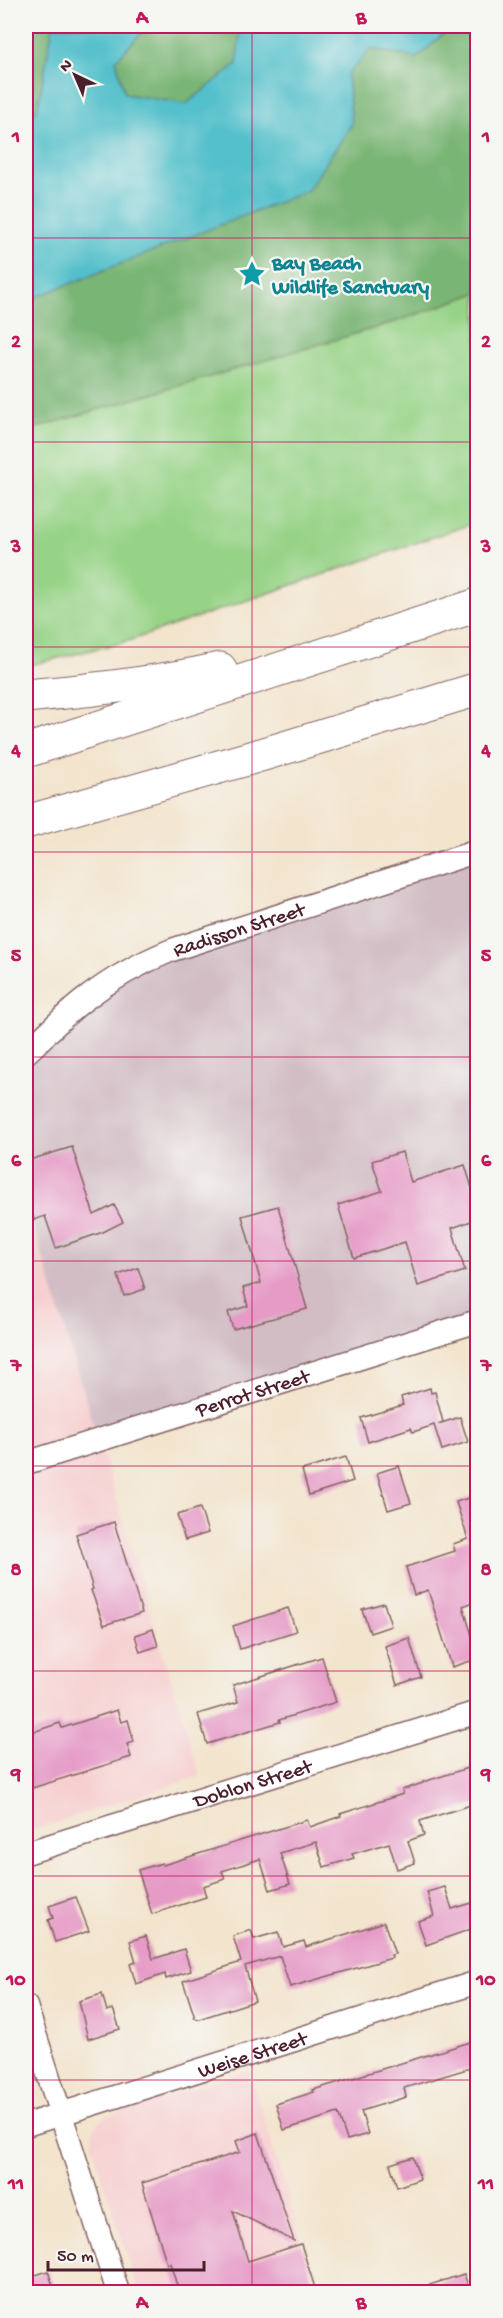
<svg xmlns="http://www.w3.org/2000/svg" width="503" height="2318" font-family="'Gochi Hand',sans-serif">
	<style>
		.built { fill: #f7cfd0 }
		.industrial { fill: #d2bdc5 }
		.green { fill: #97d387; stroke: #707959; stroke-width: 1.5 }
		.forest { fill: #79b574; stroke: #626a50; stroke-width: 1.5 }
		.water { fill: #53c0cb; stroke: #4e707b; stroke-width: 1.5 }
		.building { fill: #e69bc7 }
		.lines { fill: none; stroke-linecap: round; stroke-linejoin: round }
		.street-casing { stroke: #856464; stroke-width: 25 }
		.highway-casing { stroke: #856464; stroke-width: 35 }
		.street { stroke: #fff; stroke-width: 22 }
		.highway { stroke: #fff; stroke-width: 33 }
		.grid { fill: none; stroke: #c2185b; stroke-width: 1.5; stroke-opacity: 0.55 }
		.labels { text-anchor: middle; stroke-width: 4.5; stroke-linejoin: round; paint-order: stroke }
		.culture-label { font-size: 21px; font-weight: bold; fill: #0d838f; stroke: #f6f6f2; text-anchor: start }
		.street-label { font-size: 21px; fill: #4a1f2b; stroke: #f6f6f2 }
		.neatline { fill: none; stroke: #c2185b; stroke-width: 2 }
		.grid-label { font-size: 20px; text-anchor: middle; font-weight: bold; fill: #c2185b }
	</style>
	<rect width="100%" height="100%" fill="#f6f6f2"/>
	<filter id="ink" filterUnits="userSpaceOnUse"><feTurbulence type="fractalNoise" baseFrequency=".0167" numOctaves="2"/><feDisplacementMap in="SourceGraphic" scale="12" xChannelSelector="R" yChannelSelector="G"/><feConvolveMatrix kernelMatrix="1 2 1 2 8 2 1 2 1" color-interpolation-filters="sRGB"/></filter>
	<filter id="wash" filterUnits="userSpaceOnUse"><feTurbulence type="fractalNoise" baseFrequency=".008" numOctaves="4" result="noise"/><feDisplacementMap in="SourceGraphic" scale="24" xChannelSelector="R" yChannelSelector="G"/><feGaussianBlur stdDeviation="1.35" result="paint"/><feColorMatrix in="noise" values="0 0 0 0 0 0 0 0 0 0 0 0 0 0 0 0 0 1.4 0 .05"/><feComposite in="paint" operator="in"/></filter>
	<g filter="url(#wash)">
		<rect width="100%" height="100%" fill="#f3e4cd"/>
		<g class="built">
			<polygon points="26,1200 200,1776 26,1832"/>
			<polygon points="249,2070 317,2292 139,2292 92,2145 93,2132 97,2124 103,2118 119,2112"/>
		</g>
		<polygon class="industrial" points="477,851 477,1321 98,1440 26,1200 26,1053 114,978"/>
		<polygon class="green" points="26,26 477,26 477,522 128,641 26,666"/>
		<polygon class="forest" points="26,26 477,26 477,293 392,323 26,431"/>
		<polygon class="water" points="53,26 148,26 116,60 125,94 186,104 237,64 240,26 452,26 417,58 370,49 347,75 352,124 307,191 26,301 26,118 37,110"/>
		<g id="blocks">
			<g class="building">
				<polygon points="72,1147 94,1215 114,1205 123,1222 103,1232 56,1248 45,1216 34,1220 26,1193 26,1161"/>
				<polygon points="402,1152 411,1182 465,1165 477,1204 477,1219 452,1228 465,1271 418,1286 405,1242 354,1258 338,1205 382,1191 372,1161"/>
				<polygon points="278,1206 307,1309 233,1329 228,1312 248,1306 243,1288 261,1283 242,1216"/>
				<polygon points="138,1268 145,1289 124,1296 118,1275"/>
				<polygon points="430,1388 431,1393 435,1392 443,1422 438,1424 460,1417 468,1442 442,1450 434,1425 413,1432 411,1428 368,1442 361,1418 403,1405 401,1397"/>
				<polygon points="346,1457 353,1481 309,1495 302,1470"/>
				<polygon points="399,1466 411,1503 388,1510 377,1473"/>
				<polygon points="477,1495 477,1601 463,1606 477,1652 477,1659 452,1667 428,1590 414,1595 406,1567 455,1551 453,1544 468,1539 456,1502"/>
				<polygon points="200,1508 208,1533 185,1540 177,1515"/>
				<polygon points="114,1522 142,1613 104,1625 91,1590 93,1589 76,1534"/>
				<polygon points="384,1603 391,1626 370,1633 362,1609"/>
				<polygon points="288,1608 296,1631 240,1649 233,1626"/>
				<polygon points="153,1629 158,1646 140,1652 135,1635"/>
				<polygon points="409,1638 421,1677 397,1685 385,1646"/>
				<polygon points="322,1657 336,1702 279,1720 280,1722 207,1744 198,1714 238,1702 233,1685"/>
				<polygon points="117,1710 121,1722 128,1720 134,1742 127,1744 131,1757 26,1790 26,1739 31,1737 30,1733 60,1723 62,1728"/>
				<polygon points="477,1765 477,1803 420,1821 424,1835 408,1841 415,1863 397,1869 389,1843 352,1854 354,1858 324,1867 316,1842 280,1853 290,1884 270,1890 260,1859 222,1871 225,1879 203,1886 206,1897 152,1914 138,1870 162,1863 163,1865 307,1820 310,1827 341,1816 340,1814 403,1794 402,1790 423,1783 423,1782"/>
				<polygon points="445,1887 452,1909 472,1903 473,1905 477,1904 477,1927 426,1945 418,1921 434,1916 427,1892"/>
				<polygon points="76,1897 89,1931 55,1942 48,1920 53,1918 49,1906"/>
				<polygon points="384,1922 395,1954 391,1955 392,1958 290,1987 280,1956 245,1966 255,2001 199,2019 195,2018 183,1981 241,1962 233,1936 251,1930 254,1939 278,1932 283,1947 304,1941 306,1947"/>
				<polygon points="146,1936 153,1959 184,1949 191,1971 166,1979 165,1974 136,1984 130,1964 136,1962 130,1941"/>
				<polygon points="102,1994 107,2011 113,2009 120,2029 88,2039 79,2001"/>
				<polygon points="477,2040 477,2066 404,2088 406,2097 361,2111 368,2134 347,2140 338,2113 284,2130 276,2104 314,2092 313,2090"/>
				<polygon points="258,2133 294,2241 233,2211 248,2261 301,2244 315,2288 301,2292 179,2292 170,2263 167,2264 142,2183 240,2152 236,2141"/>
				<polygon points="413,2157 420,2179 397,2187 390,2164"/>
				<polygon points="48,2271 55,2292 30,2292 26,2278"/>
				<polygon points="464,2274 470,2292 417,2292 417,2289"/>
			</g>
		</g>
	</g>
	<g filter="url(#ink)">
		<use href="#blocks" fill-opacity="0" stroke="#856464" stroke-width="1.5"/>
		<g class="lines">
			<defs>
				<g id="street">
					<path id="s1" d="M26,1053C45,1036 63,1016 84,1000C111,979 140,963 172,950L478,851"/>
					<path id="s2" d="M26,1463L478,1321"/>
					<path id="s3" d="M26,1853L478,1712"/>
					<polyline points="26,2006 118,2292"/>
					<path id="s4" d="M26,2125L478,1982"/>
				</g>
				<g id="highway">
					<path d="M26,696C91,690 156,683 220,669"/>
					<polyline points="26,751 478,605"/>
					<polyline points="26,822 264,754 478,689"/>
				</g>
			</defs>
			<use href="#street" class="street-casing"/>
			<use href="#highway" class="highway-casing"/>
			<use href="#street" class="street"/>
			<use href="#highway" class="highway"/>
		</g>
	</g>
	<path class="grid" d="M252,26V2292M26,238H478M26,442H478M26,647H478M26,852H478M26,1057H478M26,1261H478M26,1466H478M26,1671H478M26,1876H478M26,2080H478"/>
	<defs>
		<symbol id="sight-bare" viewBox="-9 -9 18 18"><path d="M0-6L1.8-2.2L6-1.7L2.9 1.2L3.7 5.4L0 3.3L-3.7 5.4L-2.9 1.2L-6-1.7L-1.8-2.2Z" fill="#0f9aa8" stroke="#f6f6f2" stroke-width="2.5" paint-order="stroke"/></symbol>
	</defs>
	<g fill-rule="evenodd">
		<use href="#sight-bare" x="233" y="255" width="38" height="38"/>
	</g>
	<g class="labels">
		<g class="culture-label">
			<text x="272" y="269">Bay Beach<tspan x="272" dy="24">Wildlife Sanctuary</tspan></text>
		</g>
		<g class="street-label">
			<text dy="7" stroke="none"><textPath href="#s1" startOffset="250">Radisson Street</textPath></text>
			<text dy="7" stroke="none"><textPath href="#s2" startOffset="237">Perrot Street</textPath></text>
			<text dy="7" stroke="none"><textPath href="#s3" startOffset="237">Doblon Street</textPath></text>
			<text dy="7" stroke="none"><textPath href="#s4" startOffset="237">Weise Street</textPath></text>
		</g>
	</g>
	<rect width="503" height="2318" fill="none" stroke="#f6f6f2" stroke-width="66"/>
	<g transform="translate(75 75) rotate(316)" stroke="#f6f6f2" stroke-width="4.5" paint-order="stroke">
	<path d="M0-4.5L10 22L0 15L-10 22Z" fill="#4a1f2b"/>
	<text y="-9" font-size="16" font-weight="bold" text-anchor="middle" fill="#4a1f2b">N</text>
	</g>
	<path d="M48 2261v9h156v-9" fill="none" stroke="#4a1f2b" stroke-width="3"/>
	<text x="57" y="2261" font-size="18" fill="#4a1f2b" stroke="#f6f6f2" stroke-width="4.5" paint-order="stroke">50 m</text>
	<rect x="33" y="33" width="437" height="2252" class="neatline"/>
	<g class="grid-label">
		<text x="142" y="23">A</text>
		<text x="361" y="23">B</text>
		<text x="16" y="142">1</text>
		<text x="486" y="142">1</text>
		<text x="16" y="347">2</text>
		<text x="486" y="347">2</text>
		<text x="16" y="552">3</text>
		<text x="486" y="552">3</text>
		<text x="16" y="756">4</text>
		<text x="486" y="756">4</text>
		<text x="16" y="961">5</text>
		<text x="486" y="961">5</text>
		<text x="16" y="1166">6</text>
		<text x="486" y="1166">6</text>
		<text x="16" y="1371">7</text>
		<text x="486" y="1371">7</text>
		<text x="16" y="1575">8</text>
		<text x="486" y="1575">8</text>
		<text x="16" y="1780">9</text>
		<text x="486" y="1780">9</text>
		<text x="16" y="1985">10</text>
		<text x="486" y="1985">10</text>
		<text x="16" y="2189">11</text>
		<text x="486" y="2189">11</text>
		<text x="142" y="2308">A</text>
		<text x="361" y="2308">B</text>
	</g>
</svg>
